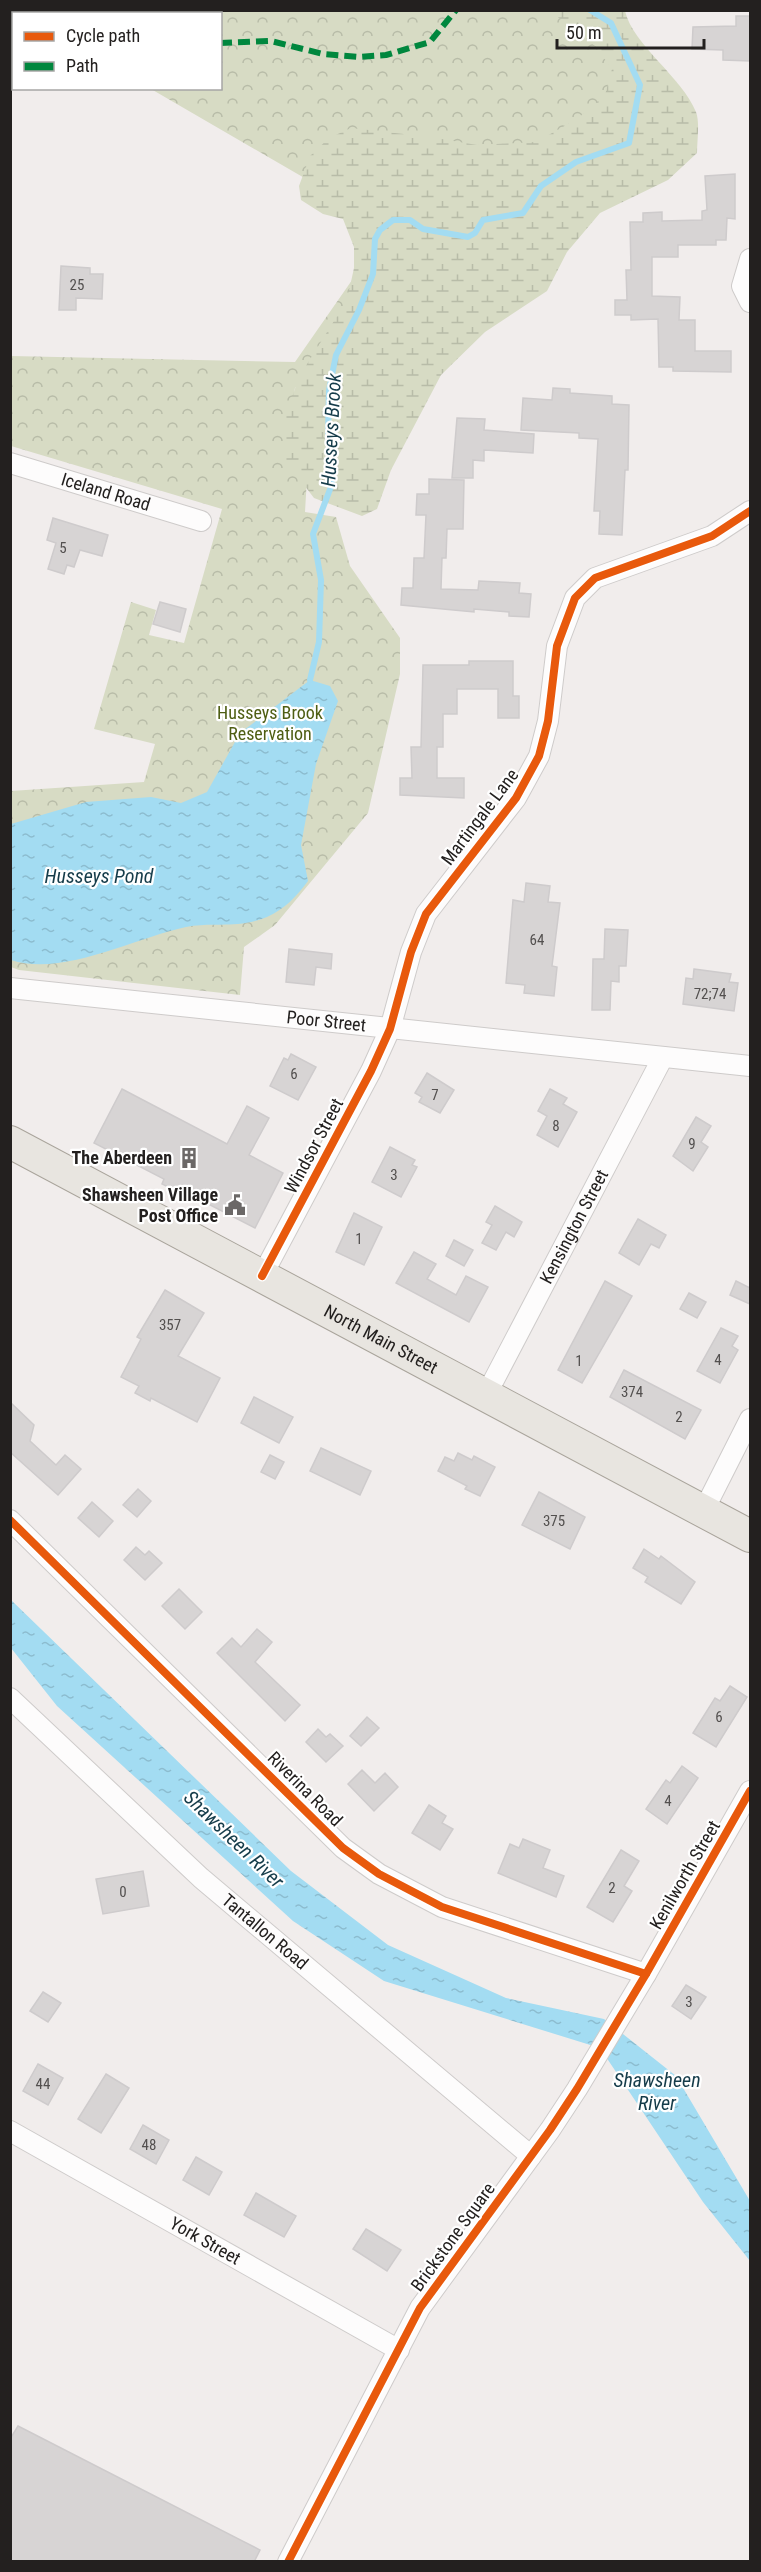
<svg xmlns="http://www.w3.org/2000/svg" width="761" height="2572" font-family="'Roboto Condensed',sans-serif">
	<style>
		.forest { fill: url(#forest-crowns) }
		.wetland { fill: url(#wetland-marsh) }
		.water { fill: url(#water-ripples) }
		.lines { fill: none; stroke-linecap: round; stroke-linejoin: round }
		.stream { stroke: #a3dcf2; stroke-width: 6 }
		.building { fill: #d7d4d4; stroke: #cecbcc; stroke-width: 1.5 }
		.minor-casing { stroke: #cecbca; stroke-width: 22 }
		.primary-casing { stroke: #a9a49b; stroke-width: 34 }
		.minor { stroke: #fdfcfc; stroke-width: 20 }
		.primary { stroke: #e8e5e0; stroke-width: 32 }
		.quiet { stroke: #00873e; stroke-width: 6; stroke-dasharray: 12 6; stroke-linecap: butt }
		.cycleway-casing { stroke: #fff; stroke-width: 11 }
		.cycleway { stroke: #e8590c; stroke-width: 8 }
		.labels { text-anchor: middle; stroke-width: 4.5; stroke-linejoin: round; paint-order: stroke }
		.number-label { font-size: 15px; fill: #53504f }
		.street-label { font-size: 18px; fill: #23201f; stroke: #fff }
		.park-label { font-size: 18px; fill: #4e5e13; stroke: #fff }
		.poi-label { font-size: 18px; font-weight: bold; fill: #23201f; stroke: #fff; text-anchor: end }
		.water-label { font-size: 20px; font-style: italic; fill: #153c4a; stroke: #fff }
	</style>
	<defs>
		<pattern id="forest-crowns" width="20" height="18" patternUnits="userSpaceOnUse" patternTransform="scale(1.5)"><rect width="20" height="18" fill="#d7dbc4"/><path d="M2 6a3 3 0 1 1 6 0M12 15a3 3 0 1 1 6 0" fill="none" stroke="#b8bca8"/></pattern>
		<pattern id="wetland-marsh" width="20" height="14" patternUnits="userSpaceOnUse" patternTransform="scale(1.5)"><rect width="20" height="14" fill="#d7dbc4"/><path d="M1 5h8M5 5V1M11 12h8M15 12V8" fill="none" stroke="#b8bca8"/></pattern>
		<pattern id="water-ripples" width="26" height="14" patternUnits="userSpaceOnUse" patternTransform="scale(1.5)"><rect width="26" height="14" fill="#a3dcf2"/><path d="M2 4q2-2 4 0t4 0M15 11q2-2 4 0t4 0" fill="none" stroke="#8cbccf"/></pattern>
	</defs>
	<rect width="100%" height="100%" fill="#f1edec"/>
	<polygon class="forest" points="28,10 582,10 636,70 295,388 291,408 307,478 305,512 336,517 350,566 400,638 400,674 368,813 275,925 244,947 240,995 19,970 11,967 11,791 144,782 155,744 94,729 131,602 156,610 149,635 184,643 222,509 11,446 11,356 295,362 389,227 151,89 220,88 220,14 22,13"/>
	<path class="wetland" d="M550,11H625C633,45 682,77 696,112C700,122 697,141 697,153L668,180L600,213L567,252L547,291L485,332L441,375L391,470L377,509L362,516L314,498L284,459L285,418L299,377L347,300L354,268V247L343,219L323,214L301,200L299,186L310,156L329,138L351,128L430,137L477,145L536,142L577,119L605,95L612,69L595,46Z"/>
	<g class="water">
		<path d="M310,680L330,686L338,701L316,764L301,845L308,881C297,896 285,909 267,917C235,930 214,921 186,927C134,938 63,977 11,960V824L86,802L151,797L181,803L207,792L240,733Z"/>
		<polygon points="10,1599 291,1871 388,1945 506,1998 604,2019 676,2076 750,2201 750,2261 703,2202 600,2048 384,1981 293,1921 57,1706 11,1648"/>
	</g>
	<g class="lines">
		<polyline class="stream" points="310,680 319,642 321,580 313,534 332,484 328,436 329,390 336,355 359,310 373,274 375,239 380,230 393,220 410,220 423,229 468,237 475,233 483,220 523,213 541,186 576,162 629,143 640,85 611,23 590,10"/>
	</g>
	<g class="building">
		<polygon points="736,16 750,16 750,61 723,60 723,50 692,49 693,27 736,26"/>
		<polygon points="735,174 735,219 727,218 726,240 716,240 716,245 678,245 678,257 652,257 652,296 680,297 679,320 695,320 695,351 731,351 731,372 673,371 673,367 659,367 658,319 631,320 631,315 615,315 615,300 627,300 626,270 631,270 630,222 643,222 643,213 662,212 662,221 702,220 702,211 707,210 705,176"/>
		<polygon points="61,266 90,268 90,274 103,274 102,299 76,298 76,310 59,310"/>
		<polygon points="553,388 570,389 570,393 612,396 612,404 629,405 628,470 625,470 622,535 599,534 600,511 594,511 598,439 579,438 579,433 521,430 523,398 552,400"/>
		<polygon points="457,418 485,419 484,430 534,434 533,453 484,450 484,461 473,460 473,478 452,478"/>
		<polygon points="429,479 464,480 463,529 447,529 446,558 442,558 441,589 478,590 479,581 520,583 519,593 531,594 529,617 509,616 509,612 474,609 474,612 401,605 402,588 413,588 414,558 424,558 426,515 416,515 417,494 429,494"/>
		<polygon points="53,518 108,535 102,556 80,550 74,567 67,565 64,574 48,569 56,543 47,540"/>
		<polygon points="160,602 186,609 180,632 153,624"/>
		<polygon points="469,661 513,661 513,696 519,696 519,718 498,718 498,689 457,689 457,714 443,714 443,747 437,747 437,778 464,778 464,798 400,795 400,778 412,778 411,747 421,747 423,665 469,665"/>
		<polygon points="526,883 550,886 548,902 560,903 552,966 557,967 554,996 524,993 525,985 506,983 513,900 524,902"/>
		<polygon points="605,929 628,930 626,966 619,966 619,982 611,981 610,1010 592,1010 593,959 604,959"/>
		<polygon points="289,949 332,954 331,969 316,967 314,985 286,982"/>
		<polygon points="694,969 731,974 729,982 738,983 734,1011 683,1004 686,978 693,979"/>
		<polygon points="291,1054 316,1067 298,1100 270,1086 284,1058 288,1060"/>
		<polygon points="427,1073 454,1090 440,1113 419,1102 422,1097 415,1093"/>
		<polygon points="122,1089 227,1144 247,1106 269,1118 249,1155 283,1173 255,1228 185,1192 184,1195 162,1184 164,1179 94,1143"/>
		<polygon points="550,1089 567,1098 563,1104 577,1112 558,1147 537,1135 547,1116 538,1111"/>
		<polygon points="696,1117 711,1126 701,1142 708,1147 693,1171 673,1156"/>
		<polygon points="390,1147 415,1160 412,1165 417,1167 401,1197 372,1182"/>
		<polygon points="495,1206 522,1222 514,1237 506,1232 496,1250 482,1243 492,1225 486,1222"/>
		<polygon points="354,1213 382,1227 364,1265 336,1252"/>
		<polygon points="638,1219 666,1235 659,1248 651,1244 639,1265 619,1253"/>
		<polygon points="454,1240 473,1250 464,1266 446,1256"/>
		<polygon points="414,1252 436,1264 427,1279 456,1295 466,1276 488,1287 469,1322 396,1283"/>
		<polygon points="605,1281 632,1296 582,1383 558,1370"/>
		<polygon points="736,1281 750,1288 750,1304 730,1295"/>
		<polygon points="165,1290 204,1313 178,1356 220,1378 197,1422 151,1398 150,1401 135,1393 139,1386 121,1377 141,1339 137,1337"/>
		<polygon points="689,1293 706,1302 697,1318 680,1309"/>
		<polygon points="721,1328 738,1336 732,1346 738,1350 720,1383 697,1371"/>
		<polygon points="624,1370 701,1410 685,1439 610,1397"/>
		<polygon points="254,1397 293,1417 279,1443 241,1423"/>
		<polygon points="10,1402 34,1425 30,1441 56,1465 65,1455 81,1469 58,1495 10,1452"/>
		<polygon points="321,1448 371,1471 360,1495 310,1471"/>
		<polygon points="458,1453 472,1460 474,1456 495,1467 480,1496 465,1489 467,1486 438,1471 445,1457 454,1461"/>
		<polygon points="270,1455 284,1462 275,1479 261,1472"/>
		<polygon points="138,1489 151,1501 137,1517 123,1505"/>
		<polygon points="539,1492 585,1517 570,1549 522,1525"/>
		<polygon points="92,1502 113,1521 99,1537 78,1518"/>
		<polygon points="136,1547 145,1555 149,1551 162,1563 145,1580 124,1560"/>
		<polygon points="644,1549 659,1559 661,1556 695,1582 681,1604 645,1582 648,1577 633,1568"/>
		<polygon points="179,1589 202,1612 185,1629 162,1606"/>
		<polygon points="257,1629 272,1642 255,1662 300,1705 285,1721 217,1653 232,1638 241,1647"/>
		<polygon points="730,1686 747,1697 716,1747 693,1733 715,1698 720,1701"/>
		<polygon points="367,1717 379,1728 361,1746 350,1736"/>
		<polygon points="318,1729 326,1737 330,1734 343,1746 326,1762 306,1742"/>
		<polygon points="682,1766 698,1778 667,1824 646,1809 666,1780 670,1783"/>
		<polygon points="362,1770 375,1783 385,1773 398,1787 374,1811 348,1784"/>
		<polygon points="429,1805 446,1816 442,1823 453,1829 440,1850 412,1833"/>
		<polygon points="523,1839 550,1850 543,1868 564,1876 556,1897 498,1873 510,1844 519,1848"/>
		<polygon points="621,1850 639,1861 624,1886 632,1891 613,1922 587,1907"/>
		<polygon points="143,1871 149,1906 103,1914 96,1879"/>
		<polygon points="686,1985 706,1997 691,2019 672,2006"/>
		<polygon points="43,1992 61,2003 48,2022 30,2011"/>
		<polygon points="38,2064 63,2078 48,2105 23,2091"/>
		<polygon points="106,2074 129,2088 101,2133 78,2119"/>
		<polygon points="143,2125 169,2140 156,2164 130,2149"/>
		<polygon points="196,2157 222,2172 209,2195 183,2180"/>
		<polygon points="256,2193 296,2216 284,2237 244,2215"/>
		<polygon points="366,2229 401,2250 387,2271 353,2249"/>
		<polygon points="18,2426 260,2550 254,2562 10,2562 10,2439"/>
	</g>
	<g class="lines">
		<defs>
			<g id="minor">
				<polyline points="750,259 742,286 750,302"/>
				<path id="s1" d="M10,463L201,521"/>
				<path id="s2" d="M10,988L750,1066"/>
				<polyline points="262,1276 371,1071 390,1029 411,952 426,914 516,798 539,756 548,721 557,646 575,598 595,578 712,536 750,511"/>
				<path id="s3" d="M486,1395L663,1057"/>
				<polyline points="703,1512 750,1419"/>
				<polyline points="10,1520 343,1848 379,1874 442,1907 646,1974"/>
				<path id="s4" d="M10,1698L201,1878L531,2156"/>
				<path id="s5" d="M10,2131L399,2350"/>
				<polyline points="288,2562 420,2308 550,2130 577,2089 646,1974 750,1791"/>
			</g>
			<g id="primary">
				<path id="s6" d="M10,1142L750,1536"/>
			</g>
		</defs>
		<use href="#minor" class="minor-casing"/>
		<use href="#primary" class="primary-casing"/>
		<use href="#minor" class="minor"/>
		<use href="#primary" class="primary"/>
		<g class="quiet">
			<polyline points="86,10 91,14"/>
			<polyline points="59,14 64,10"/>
			<polyline points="10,39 14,38"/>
			<polyline points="220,43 271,41 323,54 358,57 386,55 430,42 456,10"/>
		</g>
		<defs>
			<g id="cycleway">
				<polyline points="262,1276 371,1071 390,1029 411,952 426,914 516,798 539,756 548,721 557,646 575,598 595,578 712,536 750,511"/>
				<polyline points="10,1520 343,1848 379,1874 442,1907 646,1974"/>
				<polyline points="288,2562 420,2308 550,2130 577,2089 646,1974 750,1791"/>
			</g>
		</defs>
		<use href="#cycleway" class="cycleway-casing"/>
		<use href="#cycleway" class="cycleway"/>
	</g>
	<defs>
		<symbol id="building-bare" viewBox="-9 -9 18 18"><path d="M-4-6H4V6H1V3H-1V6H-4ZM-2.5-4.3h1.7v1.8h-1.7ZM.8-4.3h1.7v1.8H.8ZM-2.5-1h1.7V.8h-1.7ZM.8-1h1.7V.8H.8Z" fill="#6b6867" stroke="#fff" stroke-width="2.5" paint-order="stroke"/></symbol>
		<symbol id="civic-bare" viewBox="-9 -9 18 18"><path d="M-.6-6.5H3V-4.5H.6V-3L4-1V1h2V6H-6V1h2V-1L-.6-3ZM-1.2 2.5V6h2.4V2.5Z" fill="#6b6867" stroke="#fff" stroke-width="2.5" paint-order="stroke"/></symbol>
	</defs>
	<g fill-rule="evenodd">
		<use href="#building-bare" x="174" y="1143" width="30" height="30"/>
		<use href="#civic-bare" x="220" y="1190" width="30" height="30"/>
	</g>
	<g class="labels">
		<g class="number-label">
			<text x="77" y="290">25</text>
			<text x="63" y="553">5</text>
			<text x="537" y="945">64</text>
			<text x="710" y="999">72;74</text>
			<text x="294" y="1079">6</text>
			<text x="435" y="1100">7</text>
			<text x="556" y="1131">8</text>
			<text x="692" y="1149">9</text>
			<text x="394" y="1180">3</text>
			<text x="359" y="1244">1</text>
			<text x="170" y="1330">357</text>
			<text x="718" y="1365">4</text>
			<text x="579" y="1366">1</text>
			<text x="632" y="1397">374</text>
			<text x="679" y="1422">2</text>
			<text x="554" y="1526">375</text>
			<text x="719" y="1722">6</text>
			<text x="668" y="1806">4</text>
			<text x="612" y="1893">2</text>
			<text x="123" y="1897">0</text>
			<text x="689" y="2007">3</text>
			<text x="43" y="2089">44</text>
			<text x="149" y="2150">48</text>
		</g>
		<g class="street-label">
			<text dy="6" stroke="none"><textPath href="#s1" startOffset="100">Iceland Road</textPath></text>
			<text transform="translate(480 817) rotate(-53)" y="6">Martingale Lane</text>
			<text dy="6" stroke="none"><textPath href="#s2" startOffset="318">Poor Street</textPath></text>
			<text transform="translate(314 1146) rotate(-62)" y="6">Windsor Street</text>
			<text dy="6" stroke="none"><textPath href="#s3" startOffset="190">Kensington Street</textPath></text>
			<text dy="6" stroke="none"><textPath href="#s6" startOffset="420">North Main Street</textPath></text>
			<text transform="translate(305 1789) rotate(45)" y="6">Riverina Road</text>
			<text transform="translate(685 1875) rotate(-60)" y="6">Kenilworth Street</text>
			<text dy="6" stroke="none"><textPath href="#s4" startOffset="346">Tantallon Road</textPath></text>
			<text transform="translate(453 2237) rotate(-54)" y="6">Brickstone Square</text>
			<text dy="6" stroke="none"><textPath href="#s5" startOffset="224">York Street</textPath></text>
		</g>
		<g class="park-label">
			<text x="270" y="719">Husseys Brook<tspan x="270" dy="21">Reservation</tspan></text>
		</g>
		<g class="poi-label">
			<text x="172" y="1164">The Aberdeen</text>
			<text x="218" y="1201">Shawsheen Village<tspan x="218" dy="21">Post Office</tspan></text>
		</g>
		<g class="water-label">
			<text transform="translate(331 430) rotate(-87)" y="7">Husseys Brook</text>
			<text x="99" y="883">Husseys Pond</text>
			<text transform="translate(234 1839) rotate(44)" y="7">Shawsheen River</text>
			<text x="657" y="2087">Shawsheen<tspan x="657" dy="23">River</tspan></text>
		</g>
	</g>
	<rect width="761" height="2572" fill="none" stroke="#23201f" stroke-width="24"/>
	<rect x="12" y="12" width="210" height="78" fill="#ffffff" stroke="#a7a6a5" stroke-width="1.5"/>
	<rect x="24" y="32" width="30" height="9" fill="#e8590c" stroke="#a7a6a5" stroke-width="1.5"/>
	<text x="66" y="42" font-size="18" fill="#23201f">Cycle path</text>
	<rect x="24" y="62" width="30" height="9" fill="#00873e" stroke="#a7a6a5" stroke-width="1.5"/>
	<text x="66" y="72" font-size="18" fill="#23201f">Path</text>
	<path d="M557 39v9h147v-9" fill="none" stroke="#23201f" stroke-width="3"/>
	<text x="566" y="39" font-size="18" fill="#23201f" stroke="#ffffff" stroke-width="4.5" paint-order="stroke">50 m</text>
</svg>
